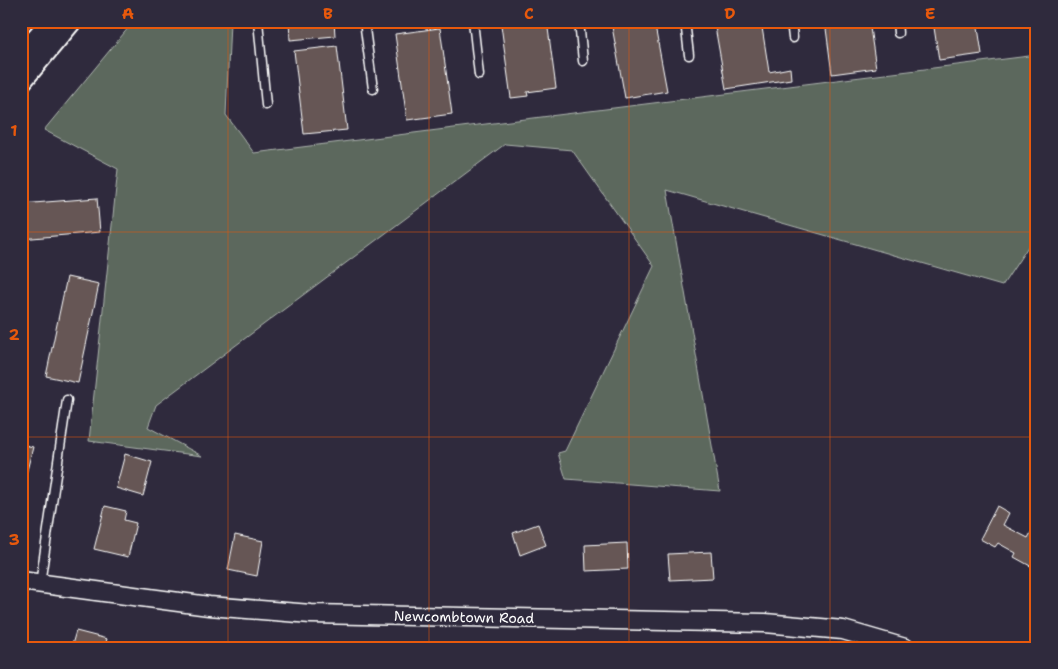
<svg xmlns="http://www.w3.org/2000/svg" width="1058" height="669" font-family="'Shantell Sans',sans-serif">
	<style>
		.green { fill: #5b685d; stroke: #adb4ae }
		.building { fill: #665754; stroke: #fff }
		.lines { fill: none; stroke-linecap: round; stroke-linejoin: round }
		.service-casing { stroke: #fff; stroke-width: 11 }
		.tertiary-casing { stroke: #fff; stroke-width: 21 }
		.secondary-casing { stroke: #fff; stroke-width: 24 }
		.service { stroke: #2f2a3d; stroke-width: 8 }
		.tertiary { stroke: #2f2a3d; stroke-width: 18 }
		.secondary { stroke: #2f2a3d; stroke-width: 20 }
		.grid { fill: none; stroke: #e8590c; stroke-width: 1; stroke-opacity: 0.55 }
		.labels { text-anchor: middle; stroke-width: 5; stroke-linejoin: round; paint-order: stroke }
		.street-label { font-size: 14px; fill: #fff; stroke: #2f2a3d }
		.neatline { fill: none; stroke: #e8590c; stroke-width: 2 }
		.grid-label { font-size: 16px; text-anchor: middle; font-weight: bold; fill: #e8590c }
	</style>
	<rect width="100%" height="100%" fill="#2f2a3d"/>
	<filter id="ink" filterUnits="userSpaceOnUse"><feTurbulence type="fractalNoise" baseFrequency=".02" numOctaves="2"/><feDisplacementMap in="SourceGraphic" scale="10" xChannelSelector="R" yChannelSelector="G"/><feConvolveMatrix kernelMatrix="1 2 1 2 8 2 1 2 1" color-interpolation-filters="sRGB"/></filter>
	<g filter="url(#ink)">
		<polygon class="green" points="134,21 230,21 226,115 254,153 1037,55 1037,233 1002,286 667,190 720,491 566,479 558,453 565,451 654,266 572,150 505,144 156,405 148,427 202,456 89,441 118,169 44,130"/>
		<g class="building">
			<polygon points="289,21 334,21 335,36 290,40"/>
			<polygon points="530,21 547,21 556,88 527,92 528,96 511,98 501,25"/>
			<polygon points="611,21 654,21 667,91 625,98"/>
			<polygon points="714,21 761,21 769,72 790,68 791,79 726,89"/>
			<polygon points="825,21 869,21 876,68 832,74"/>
			<polygon points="933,21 977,21 982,54 939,60"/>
			<polygon points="440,28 452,114 407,120 395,34"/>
			<polygon points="337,46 347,130 304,134 294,51"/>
			<polygon points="97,198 100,232 21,239 21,204"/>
			<polygon points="67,277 99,284 78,383 46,376"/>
			<polygon points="21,444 33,447 21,494"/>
			<polygon points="125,454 152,462 143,496 116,488"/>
			<polygon points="105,506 126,511 124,520 136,523 128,557 94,549"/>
			<polygon points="997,506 1009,513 1003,525 1028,538 1034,527 1037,528 1037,563 1034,568 1014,557 1016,553 998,543 995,547 980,539"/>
			<polygon points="538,524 546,545 520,555 513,533"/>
			<polygon points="235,535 263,541 257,576 228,570"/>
			<polygon points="627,543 628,569 586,571 585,545"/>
			<polygon points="711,552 713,578 670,580 668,554"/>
			<polygon points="21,625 24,625 26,643 21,644"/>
			<polygon points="76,631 107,639 104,648 71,648"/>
		</g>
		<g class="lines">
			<defs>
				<g id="service">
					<polyline points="258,21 266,105"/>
					<polyline points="364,21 373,89"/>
					<polyline points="473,21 479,75"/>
					<polyline points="579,21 583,61"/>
					<polyline points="685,21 689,55"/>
					<polyline points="791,21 793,38"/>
					<polyline points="897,21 898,33"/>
					<polyline points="40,584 67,400"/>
				</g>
				<polyline id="tertiary" points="21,581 209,606 311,614 765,623 843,630 905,648"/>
				<g id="secondary">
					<polyline points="21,57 51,21"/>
					<polyline points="21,81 71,21"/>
				</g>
			</defs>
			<use href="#service" class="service-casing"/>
			<use href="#tertiary" class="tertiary-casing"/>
			<use href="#secondary" class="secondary-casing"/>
			<use href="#service" class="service"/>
			<use href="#tertiary" class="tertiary"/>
			<use href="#secondary" class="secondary"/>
		</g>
	</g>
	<path class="grid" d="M228,21V648M429,21V648M629,21V648M830,21V648M21,232H1037M21,437H1037"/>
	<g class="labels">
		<g class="street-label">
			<text transform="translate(464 617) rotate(1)" y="5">Newcombtown Road</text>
		</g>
	</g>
	<rect width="1058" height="669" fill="none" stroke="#2f2a3d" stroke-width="55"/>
	<rect x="28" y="28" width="1002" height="614" class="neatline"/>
	<g class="grid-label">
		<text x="128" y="19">A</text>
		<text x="328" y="19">B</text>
		<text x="529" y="19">C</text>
		<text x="730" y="19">D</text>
		<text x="930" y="19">E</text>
		<text x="14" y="136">1</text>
		<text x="14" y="340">2</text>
		<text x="14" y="545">3</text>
	</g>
</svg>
